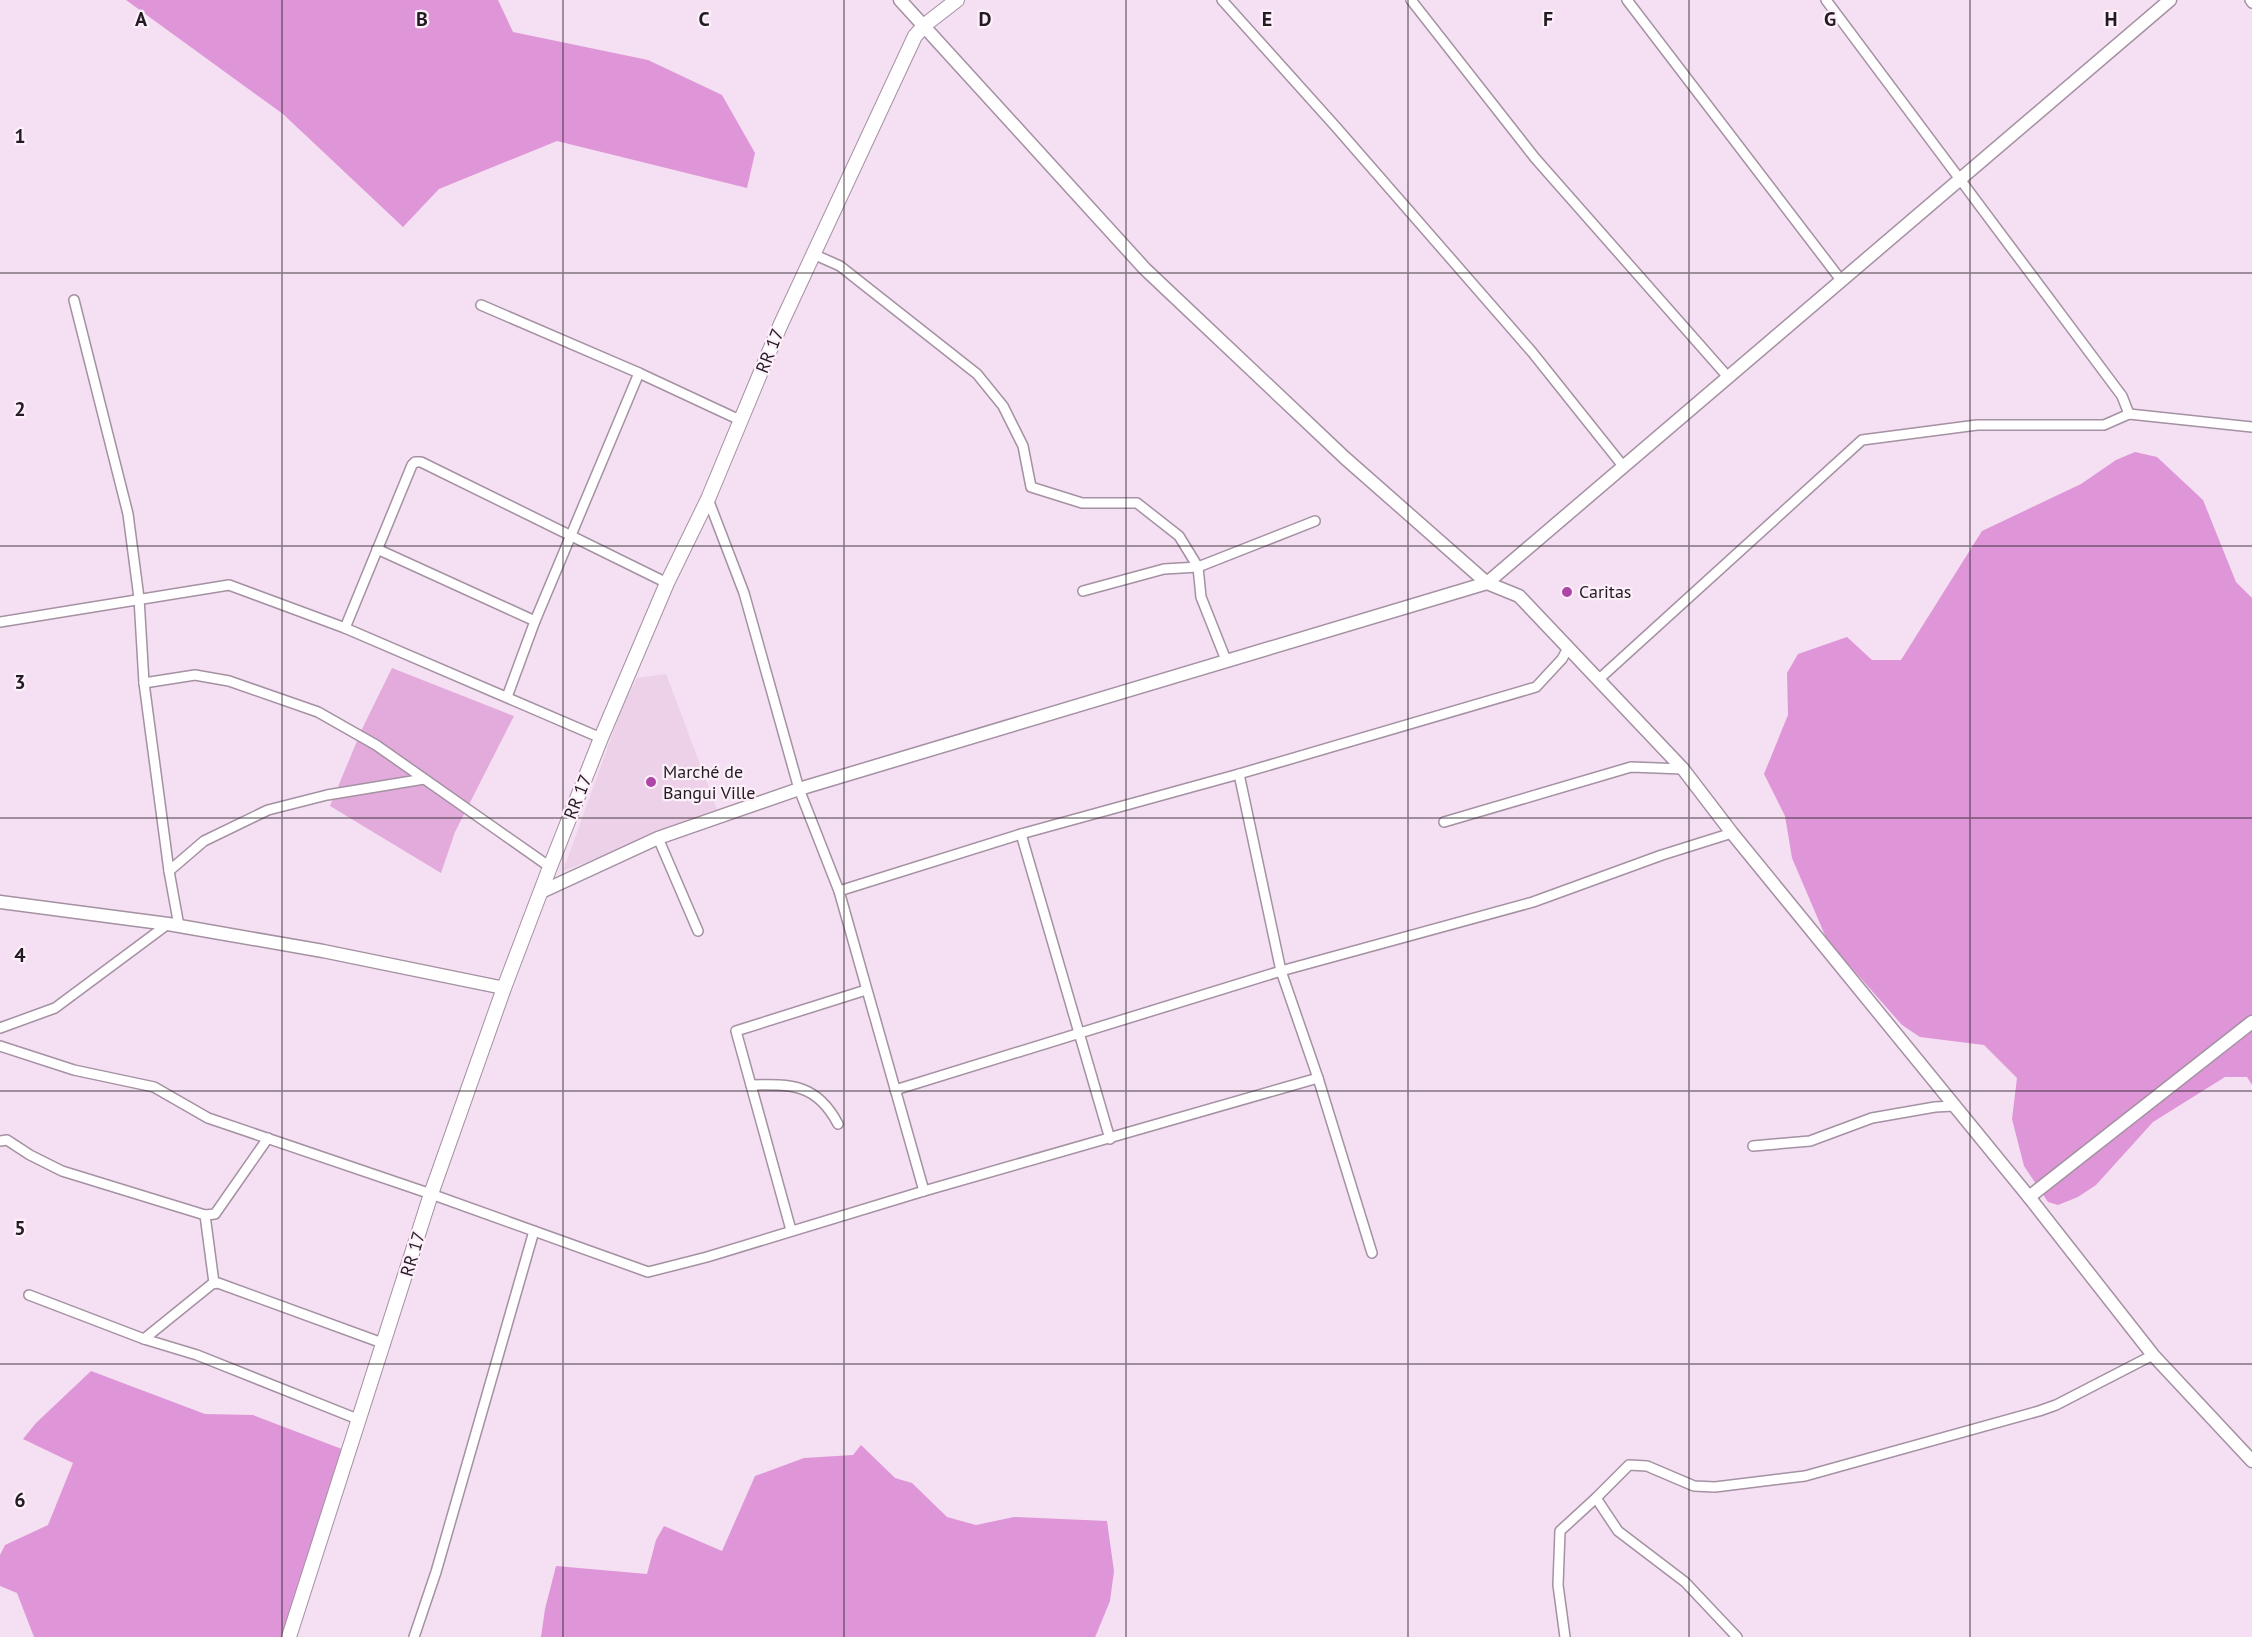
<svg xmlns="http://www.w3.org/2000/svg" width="2252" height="1637" font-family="'PT Sans',sans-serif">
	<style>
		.built { fill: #ecd1e9 }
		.green { fill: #e2abdc }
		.forest { fill: #de96d8 }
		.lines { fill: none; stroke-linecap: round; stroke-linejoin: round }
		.minor-casing { stroke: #a491a2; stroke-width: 12 }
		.tertiary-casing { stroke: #a491a2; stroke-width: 15 }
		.secondary-casing { stroke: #a491a2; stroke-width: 16 }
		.minor { stroke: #fff; stroke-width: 9 }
		.tertiary { stroke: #fff; stroke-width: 12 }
		.secondary { stroke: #fff; stroke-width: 14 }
		.grid { fill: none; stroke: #221b21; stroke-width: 1.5; stroke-opacity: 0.55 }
		.poi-dot { fill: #ae46a8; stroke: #fdf0fb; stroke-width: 2 }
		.labels { text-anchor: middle; stroke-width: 4.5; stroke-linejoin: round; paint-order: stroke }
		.street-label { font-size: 18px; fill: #221b21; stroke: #fdf0fb }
		.poi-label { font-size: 18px; fill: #221b21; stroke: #fdf0fb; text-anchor: start }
		.grid-label { font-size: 20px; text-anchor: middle; font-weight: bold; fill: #221b21; stroke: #fdf0fb; stroke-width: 4.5; stroke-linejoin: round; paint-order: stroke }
	</style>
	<rect width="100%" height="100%" fill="#f5dff2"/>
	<polygon class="built" points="666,674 718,812 563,871 623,705 637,678"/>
	<polygon class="green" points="392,668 514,716 455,832 441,873 330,806 362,729"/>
	<g class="forest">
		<polygon points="126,0 498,0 513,32 648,60 722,95 755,153 747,188 557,141 439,189 403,227 283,114"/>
		<polygon points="2135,452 2157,457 2203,500 2236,582 2252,598 2252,1085 2247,1077 2225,1077 2153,1122 2096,1185 2078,1197 2058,1205 2048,1202 2024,1166 2012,1119 2017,1078 1984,1045 1920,1037 1902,1025 1827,940 1792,858 1785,816 1764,774 1788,715 1787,673 1798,654 1847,637 1872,660 1901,660 1982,531 2081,484 2116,460"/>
		<polygon points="91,1371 205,1414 253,1415 347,1451 282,1637 34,1637 17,1593 0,1586 0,1555 5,1545 48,1525 73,1463 23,1439 36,1423"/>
		<polygon points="861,1445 895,1478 912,1483 947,1517 976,1525 1014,1517 1107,1521 1114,1571 1110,1601 1096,1635 1095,1637 541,1637 545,1609 556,1566 647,1574 656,1540 664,1526 722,1551 755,1476 804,1458 853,1455"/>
	</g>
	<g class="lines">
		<defs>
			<g id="minor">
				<polyline points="1222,0 1336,127 1532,352 1623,466"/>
				<polyline points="1411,0 1535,158 1728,377"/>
				<polyline points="1627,0 1841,280"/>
				<polyline points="1826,0 2122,396 2129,414"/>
				<polyline points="2250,0 2252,3"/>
				<polyline points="813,254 840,266 977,374 1003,406 1023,446 1031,487 1082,503 1137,503 1179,536 1198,567 1201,597 1226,660"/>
				<polyline points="74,300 128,514 139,598 144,683 169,871 179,926"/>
				<polyline points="481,305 639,373 742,421"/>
				<polyline points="708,499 744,593 799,789 839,891 924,1191"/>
				<polyline points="377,549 535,621"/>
				<polyline points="1083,591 1164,569 1198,567 1315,521"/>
				<polyline points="0,622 229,585 345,628 601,738"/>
				<polyline points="345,628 412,465 415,462 421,462 667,583"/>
				<polyline points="1598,680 1862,440 1977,425 2104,425 2129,414 2252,427"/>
				<polyline points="144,683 195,675 229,681 318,712 376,745 550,867"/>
				<polyline points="507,697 535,621 639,373"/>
				<polyline points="1239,774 1281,971 1318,1078 1372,1253"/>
				<polyline points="1444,822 1631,767 1683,769"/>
				<polyline points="1021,834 1110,1139"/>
				<polyline points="658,838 698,931"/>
				<polyline points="169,871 204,841 268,810 327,795 424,779"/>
				<polyline points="839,891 1021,834 1239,774 1536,687 1562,659 1568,648"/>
				<polyline points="0,1028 55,1008 168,924"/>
				<polyline points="0,1046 74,1070 154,1087 208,1118 431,1194 648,1272 707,1257 924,1191 1318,1078"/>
				<path d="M751,1085C792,1084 817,1084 838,1124"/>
				<polyline points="895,1090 1281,971 1533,902 1662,855 1732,833"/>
				<polyline points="0,1141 7,1140 30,1155 62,1171 205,1215 215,1214 268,1138"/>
				<polyline points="1753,1146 1810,1141 1872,1118 1935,1107 1954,1106"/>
				<polyline points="205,1215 214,1283"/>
				<polyline points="791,1230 736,1031 866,990"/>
				<polyline points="29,1295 144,1339 197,1355 360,1420"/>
				<polyline points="144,1339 212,1284 218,1283 385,1344"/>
				<polyline points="1596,1498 1618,1531 1685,1582 1737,1637"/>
				<polyline points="414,1637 436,1572 534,1231"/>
				<polyline points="1565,1637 1558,1585 1560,1531 1596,1498 1629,1465 1647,1466 1694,1486 1715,1487 1805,1476 2039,1411 2056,1405 2153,1355"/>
			</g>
			<g id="tertiary">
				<polyline points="900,0 1145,269 1345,458 1487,583 1519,596 1683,769 1732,833 2029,1197 2153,1355 2252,1461"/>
				<polyline points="541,892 658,838 799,789 1487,583 2170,0"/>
				<polyline points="0,902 168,924 323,951 504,988"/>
				<polyline points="2029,1197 2252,1022"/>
			</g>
			<polyline id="secondary" points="289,1637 431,1194 504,988 550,867 601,738 667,583 708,499 780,326 915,36 926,24 957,0"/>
		</defs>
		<use href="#minor" class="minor-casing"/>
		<use href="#tertiary" class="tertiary-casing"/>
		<use href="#secondary" class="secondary-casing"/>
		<use href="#minor" class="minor"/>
		<use href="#tertiary" class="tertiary"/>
		<use href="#secondary" class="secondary"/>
	</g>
	<path class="grid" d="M282,0V1637M563,0V1637M844,0V1637M1126,0V1637M1408,0V1637M1689,0V1637M1970,0V1637M0,273H2252M0,546H2252M0,818H2252M0,1091H2252M0,1364H2252"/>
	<g class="poi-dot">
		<circle cx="1567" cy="592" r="6"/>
		<circle cx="651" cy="782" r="6"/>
	</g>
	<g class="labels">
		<g class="street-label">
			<text transform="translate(770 351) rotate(-68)" y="6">RR 17</text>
			<text transform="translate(578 797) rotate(-68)" y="6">RR 17</text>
			<text transform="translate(413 1254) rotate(-73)" y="6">RR 17</text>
		</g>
		<g class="poi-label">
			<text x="1579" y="598">Caritas</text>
			<text x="663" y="778">Marché de<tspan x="663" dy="21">Bangui Ville</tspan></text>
		</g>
	</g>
	<g class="grid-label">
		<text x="141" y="26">A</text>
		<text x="422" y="26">B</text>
		<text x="704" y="26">C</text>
		<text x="985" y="26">D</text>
		<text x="1267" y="26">E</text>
		<text x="1548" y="26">F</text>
		<text x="1830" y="26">G</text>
		<text x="2111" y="26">H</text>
		<text x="20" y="143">1</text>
		<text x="20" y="416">2</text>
		<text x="20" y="689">3</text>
		<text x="20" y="962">4</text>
		<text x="20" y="1235">5</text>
		<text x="20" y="1507">6</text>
	</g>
</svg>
